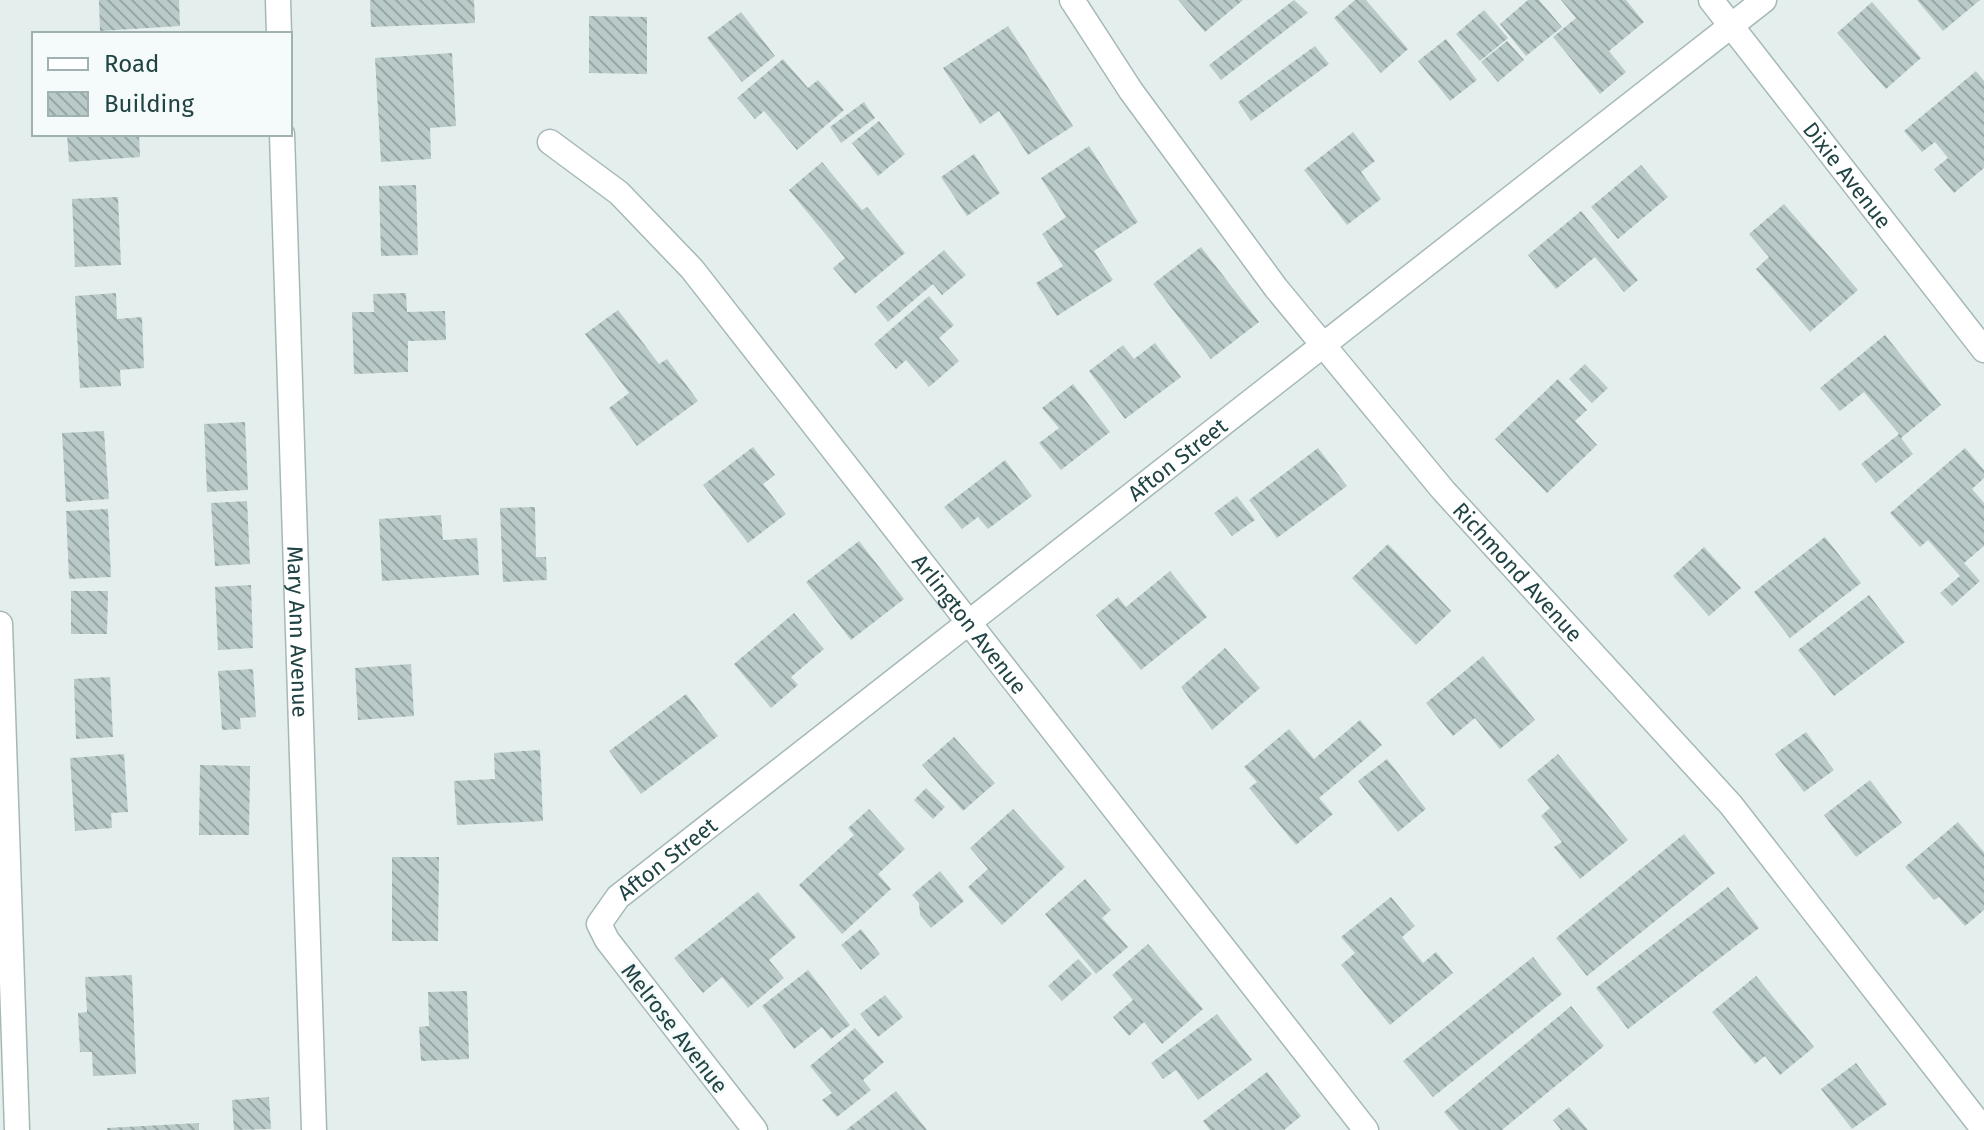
<svg xmlns="http://www.w3.org/2000/svg" width="1984" height="1130" font-family="'Fira Sans',sans-serif">
	<style>
		.building { fill: url(#building-back-hatch) }
		.lines { fill: none; stroke-linecap: round; stroke-linejoin: round }
		.street-casing { stroke: #a5b8b7; stroke-width: 27 }
		.street { stroke: #fff; stroke-width: 24 }
		.labels { text-anchor: middle; stroke-width: 6; stroke-linejoin: round; paint-order: stroke }
		.street-label { font-size: 22px; fill: #204344; stroke: #f5fbfa }
	</style>
	<defs>
		<pattern id="building-back-hatch" width="6" height="6" patternUnits="userSpaceOnUse" patternTransform="scale(2)"><rect width="6" height="6" fill="#b9cac8"/><path d="M-1 5l2 2M0 0l6 6M5-1l2 2" fill="none" stroke="#96a6a4"/></pattern>
	</defs>
	<rect width="100%" height="100%" fill="#e4efed"/>
	<g class="building">
		<polygon points="99,0 179,0 180,26 100,31"/>
		<polygon points="370,0 474,0 475,23 371,27"/>
		<polygon points="1178,0 1243,0 1205,32"/>
		<polygon points="1294,0 1308,13 1221,80 1209,65"/>
		<polygon points="1355,0 1366,0 1408,49 1381,73 1334,18"/>
		<polygon points="1528,0 1539,0 1562,27 1526,56 1500,24"/>
		<polygon points="1561,0 1626,0 1644,22 1609,51 1626,72 1600,94 1553,37 1576,18"/>
		<polygon points="1917,0 1980,0 1943,31"/>
		<polygon points="1872,2 1921,58 1886,89 1837,33"/>
		<polygon points="1484,10 1508,38 1480,61 1456,34"/>
		<polygon points="741,12 775,56 742,82 707,38"/>
		<polygon points="589,16 647,17 647,74 589,73"/>
		<polygon points="1008,26 1073,126 1028,155 999,111 980,124 943,68"/>
		<polygon points="1446,39 1477,80 1450,101 1418,61"/>
		<polygon points="1507,41 1524,60 1498,82 1481,62"/>
		<polygon points="1315,46 1329,64 1251,121 1238,102"/>
		<polygon points="452,53 456,126 430,128 431,159 381,162 375,58"/>
		<polygon points="783,59 808,88 818,80 844,110 797,150 764,111 755,119 737,98"/>
		<polygon points="1976,71 1984,81 1984,168 1954,193 1934,169 1948,158 1935,142 1922,152 1904,131"/>
		<polygon points="864,102 875,118 841,143 830,127"/>
		<polygon points="879,121 905,154 878,176 852,143"/>
		<polygon points="1353,132 1375,161 1361,172 1381,199 1347,225 1304,170"/>
		<polygon points="67,134 139,134 140,157 69,162"/>
		<polygon points="1089,146 1138,222 1094,251 1113,280 1057,316 1036,283 1063,266 1042,234 1066,217 1041,178"/>
		<polygon points="974,154 1000,193 967,216 941,177"/>
		<polygon points="822,162 862,210 867,207 905,253 855,294 833,268 845,258 789,190"/>
		<polygon points="1641,165 1668,197 1618,239 1591,207"/>
		<polygon points="416,185 418,255 381,256 379,186"/>
		<polygon points="118,197 121,265 75,267 72,199"/>
		<polygon points="1784,204 1858,290 1810,332 1756,269 1769,257 1749,234"/>
		<polygon points="1581,211 1638,280 1624,292 1595,257 1556,289 1528,255"/>
		<polygon points="1201,247 1259,322 1211,359 1153,284"/>
		<polygon points="944,250 966,275 942,295 933,284 888,322 876,307"/>
		<polygon points="116,293 117,319 142,317 144,368 120,370 121,386 80,388 75,296"/>
		<polygon points="406,293 407,312 445,311 446,340 408,341 408,372 354,374 352,312 374,312 373,294"/>
		<polygon points="929,296 954,325 939,338 959,361 929,387 906,360 896,369 874,344"/>
		<polygon points="618,310 659,364 667,359 698,401 637,446 609,408 629,393 585,334"/>
		<polygon points="1885,335 1941,405 1901,438 1913,454 1876,483 1861,464 1899,434 1864,392 1840,411 1820,388"/>
		<polygon points="1155,343 1181,377 1125,419 1089,371 1123,345 1134,359"/>
		<polygon points="1585,364 1608,388 1592,403 1569,379"/>
		<polygon points="1558,379 1587,410 1575,421 1597,445 1547,493 1495,439"/>
		<polygon points="1073,384 1110,432 1061,470 1039,443 1059,428 1042,408"/>
		<polygon points="245,422 248,490 207,492 204,424"/>
		<polygon points="104,431 109,499 66,502 62,433"/>
		<polygon points="753,447 775,475 763,484 786,514 748,543 703,485"/>
		<polygon points="1318,448 1347,486 1277,538 1249,500"/>
		<polygon points="1965,448 1984,470 1984,478 1972,489 1984,503 1984,546 1964,563 1980,581 1952,606 1940,593 1960,576 1928,540 1920,547 1890,513"/>
		<polygon points="1005,460 1032,496 988,529 978,517 962,529 944,507"/>
		<polygon points="1237,496 1255,520 1232,536 1214,513"/>
		<polygon points="247,501 250,564 215,566 211,503"/>
		<polygon points="535,507 536,557 546,557 547,580 503,582 500,508"/>
		<polygon points="108,509 111,577 69,579 66,511"/>
		<polygon points="441,515 443,540 477,538 479,575 382,581 379,519"/>
		<polygon points="1825,537 1861,583 1790,638 1754,592"/>
		<polygon points="859,541 904,599 851,640 806,582"/>
		<polygon points="1388,544 1451,611 1416,645 1352,578"/>
		<polygon points="1704,547 1741,588 1709,616 1673,576"/>
		<polygon points="1170,571 1207,617 1141,670 1096,615 1118,597 1126,607"/>
		<polygon points="251,585 253,648 218,650 215,587"/>
		<polygon points="71,591 108,591 107,634 71,634"/>
		<polygon points="1869,595 1905,642 1834,696 1798,650"/>
		<polygon points="794,613 824,649 791,677 798,685 771,708 734,664"/>
		<polygon points="1225,648 1260,688 1212,730 1181,687"/>
		<polygon points="1483,656 1535,720 1500,749 1475,718 1453,736 1426,703"/>
		<polygon points="411,664 414,716 358,720 355,668"/>
		<polygon points="253,669 256,717 240,718 241,729 222,730 218,671"/>
		<polygon points="110,677 113,737 76,739 74,679"/>
		<polygon points="686,694 718,736 641,794 609,751"/>
		<polygon points="1360,720 1382,745 1319,798 1333,814 1296,845 1249,788 1257,782 1244,767 1289,729 1314,759"/>
		<polygon points="1806,732 1834,770 1804,792 1775,754"/>
		<polygon points="954,737 995,783 963,811 922,765"/>
		<polygon points="540,750 543,821 457,825 454,781 495,779 494,753"/>
		<polygon points="124,754 128,812 111,813 112,828 75,831 70,758"/>
		<polygon points="1558,754 1628,840 1580,879 1554,847 1562,842 1541,816 1550,808 1527,780"/>
		<polygon points="1387,759 1426,809 1398,832 1358,781"/>
		<polygon points="200,765 250,766 249,835 199,835"/>
		<polygon points="1870,780 1902,823 1856,857 1824,815"/>
		<polygon points="926,788 945,807 933,819 914,800"/>
		<polygon points="869,809 905,849 878,874 891,889 842,934 799,885 854,835 848,828"/>
		<polygon points="1013,809 1065,867 1002,925 968,887 988,869 970,848"/>
		<polygon points="1958,822 1984,852 1984,910 1965,926 1939,897 1934,900 1905,867"/>
		<polygon points="1684,834 1715,873 1587,976 1556,938"/>
		<polygon points="392,857 439,857 438,941 392,941"/>
		<polygon points="940,871 964,901 931,928 920,915 919,903 912,895"/>
		<polygon points="1085,879 1111,910 1102,918 1128,947 1096,974 1045,914"/>
		<polygon points="1728,887 1759,928 1628,1029 1596,988"/>
		<polygon points="758,892 796,937 769,960 784,978 748,1008 722,977 703,993 674,958"/>
		<polygon points="1391,897 1415,926 1402,937 1423,963 1436,952 1453,973 1390,1025 1341,965 1355,953 1341,937"/>
		<polygon points="861,929 880,954 861,970 841,945"/>
		<polygon points="1148,944 1203,1009 1162,1044 1144,1022 1129,1036 1113,1017 1133,1000 1112,975"/>
		<polygon points="1533,957 1562,994 1433,1097 1403,1061"/>
		<polygon points="1078,959 1092,974 1062,1001 1048,986"/>
		<polygon points="808,970 850,1025 831,1039 822,1027 794,1049 762,1006"/>
		<polygon points="132,975 136,1074 93,1076 92,1052 80,1052 78,1013 87,1012 85,977"/>
		<polygon points="1756,976 1814,1047 1780,1075 1765,1056 1755,1064 1712,1012"/>
		<polygon points="467,991 469,1059 421,1061 419,1027 429,1026 428,992"/>
		<polygon points="885,995 903,1017 878,1037 860,1014"/>
		<polygon points="1571,1006 1604,1046 1502,1130 1459,1130 1444,1112"/>
		<polygon points="1217,1014 1252,1060 1198,1100 1176,1070 1163,1079 1151,1063"/>
		<polygon points="855,1028 884,1062 863,1080 871,1090 837,1117 822,1100 832,1093 810,1066"/>
		<polygon points="1856,1063 1887,1104 1852,1129 1821,1089"/>
		<polygon points="1267,1072 1301,1116 1284,1130 1210,1130 1203,1121"/>
		<polygon points="896,1091 927,1130 846,1130"/>
		<polygon points="269,1097 271,1129 234,1130 232,1100"/>
		<polygon points="1569,1107 1588,1130 1561,1130 1553,1120"/>
		<polygon points="199,1123 199,1130 107,1130 107,1128"/>
	</g>
	<g class="lines">
		<defs>
			<g id="street">
				<polyline points="278,0 279,34"/>
				<path id="s1" d="M1072,0L1131,91L1276,288L1443,490L1731,805L1984,1130"/>
				<path id="s2" d="M1711,0L1984,350"/>
				<path id="s3" d="M282,134L314,1130"/>
				<path id="s4" d="M550,142L619,193L692,269L1366,1130"/>
				<polyline points="0,624 17,1130"/>
				<path id="s5" d="M755,1130L607,940L599,924L618,897L1764,0"/>
			</g>
		</defs>
		<use href="#street" class="street-casing"/>
		<use href="#street" class="street"/>
	</g>
	<g class="labels">
		<g class="street-label">
			<text dy="8" stroke="none"><textPath href="#s2" startOffset="222">Dixie Avenue</textPath></text>
			<text dy="8" stroke="none"><textPath href="#s5" startOffset="1002">Afton Street</textPath></text>
			<text dy="8" stroke="none"><textPath href="#s1" startOffset="726">Richmond Avenue</textPath></text>
			<text dy="8" stroke="none"><textPath href="#s4" startOffset="642">Arlington Avenue</textPath></text>
			<text dy="8" stroke="none"><textPath href="#s3" startOffset="498">Mary Ann Avenue</textPath></text>
			<text dy="8" stroke="none"><textPath href="#s5" startOffset="354">Afton Street</textPath></text>
			<text transform="translate(675 1028) rotate(52)" y="8">Melrose Avenue</text>
		</g>
	</g>
	<rect x="32" y="32" width="260" height="104" fill="#f5fbfa" stroke="#a0b1b1" stroke-width="2"/>
	<rect x="48" y="58" width="40" height="12" fill="#ffffff" stroke="#a0b1b1" stroke-width="2"/>
	<text x="104" y="72" font-size="24" fill="#204344">Road</text>
	<rect x="48" y="92" width="40" height="24" fill="url(#building-back-hatch)" stroke="#a0b1b1" stroke-width="2"/>
	<text x="104" y="112" font-size="24" fill="#204344">Building</text>
</svg>
